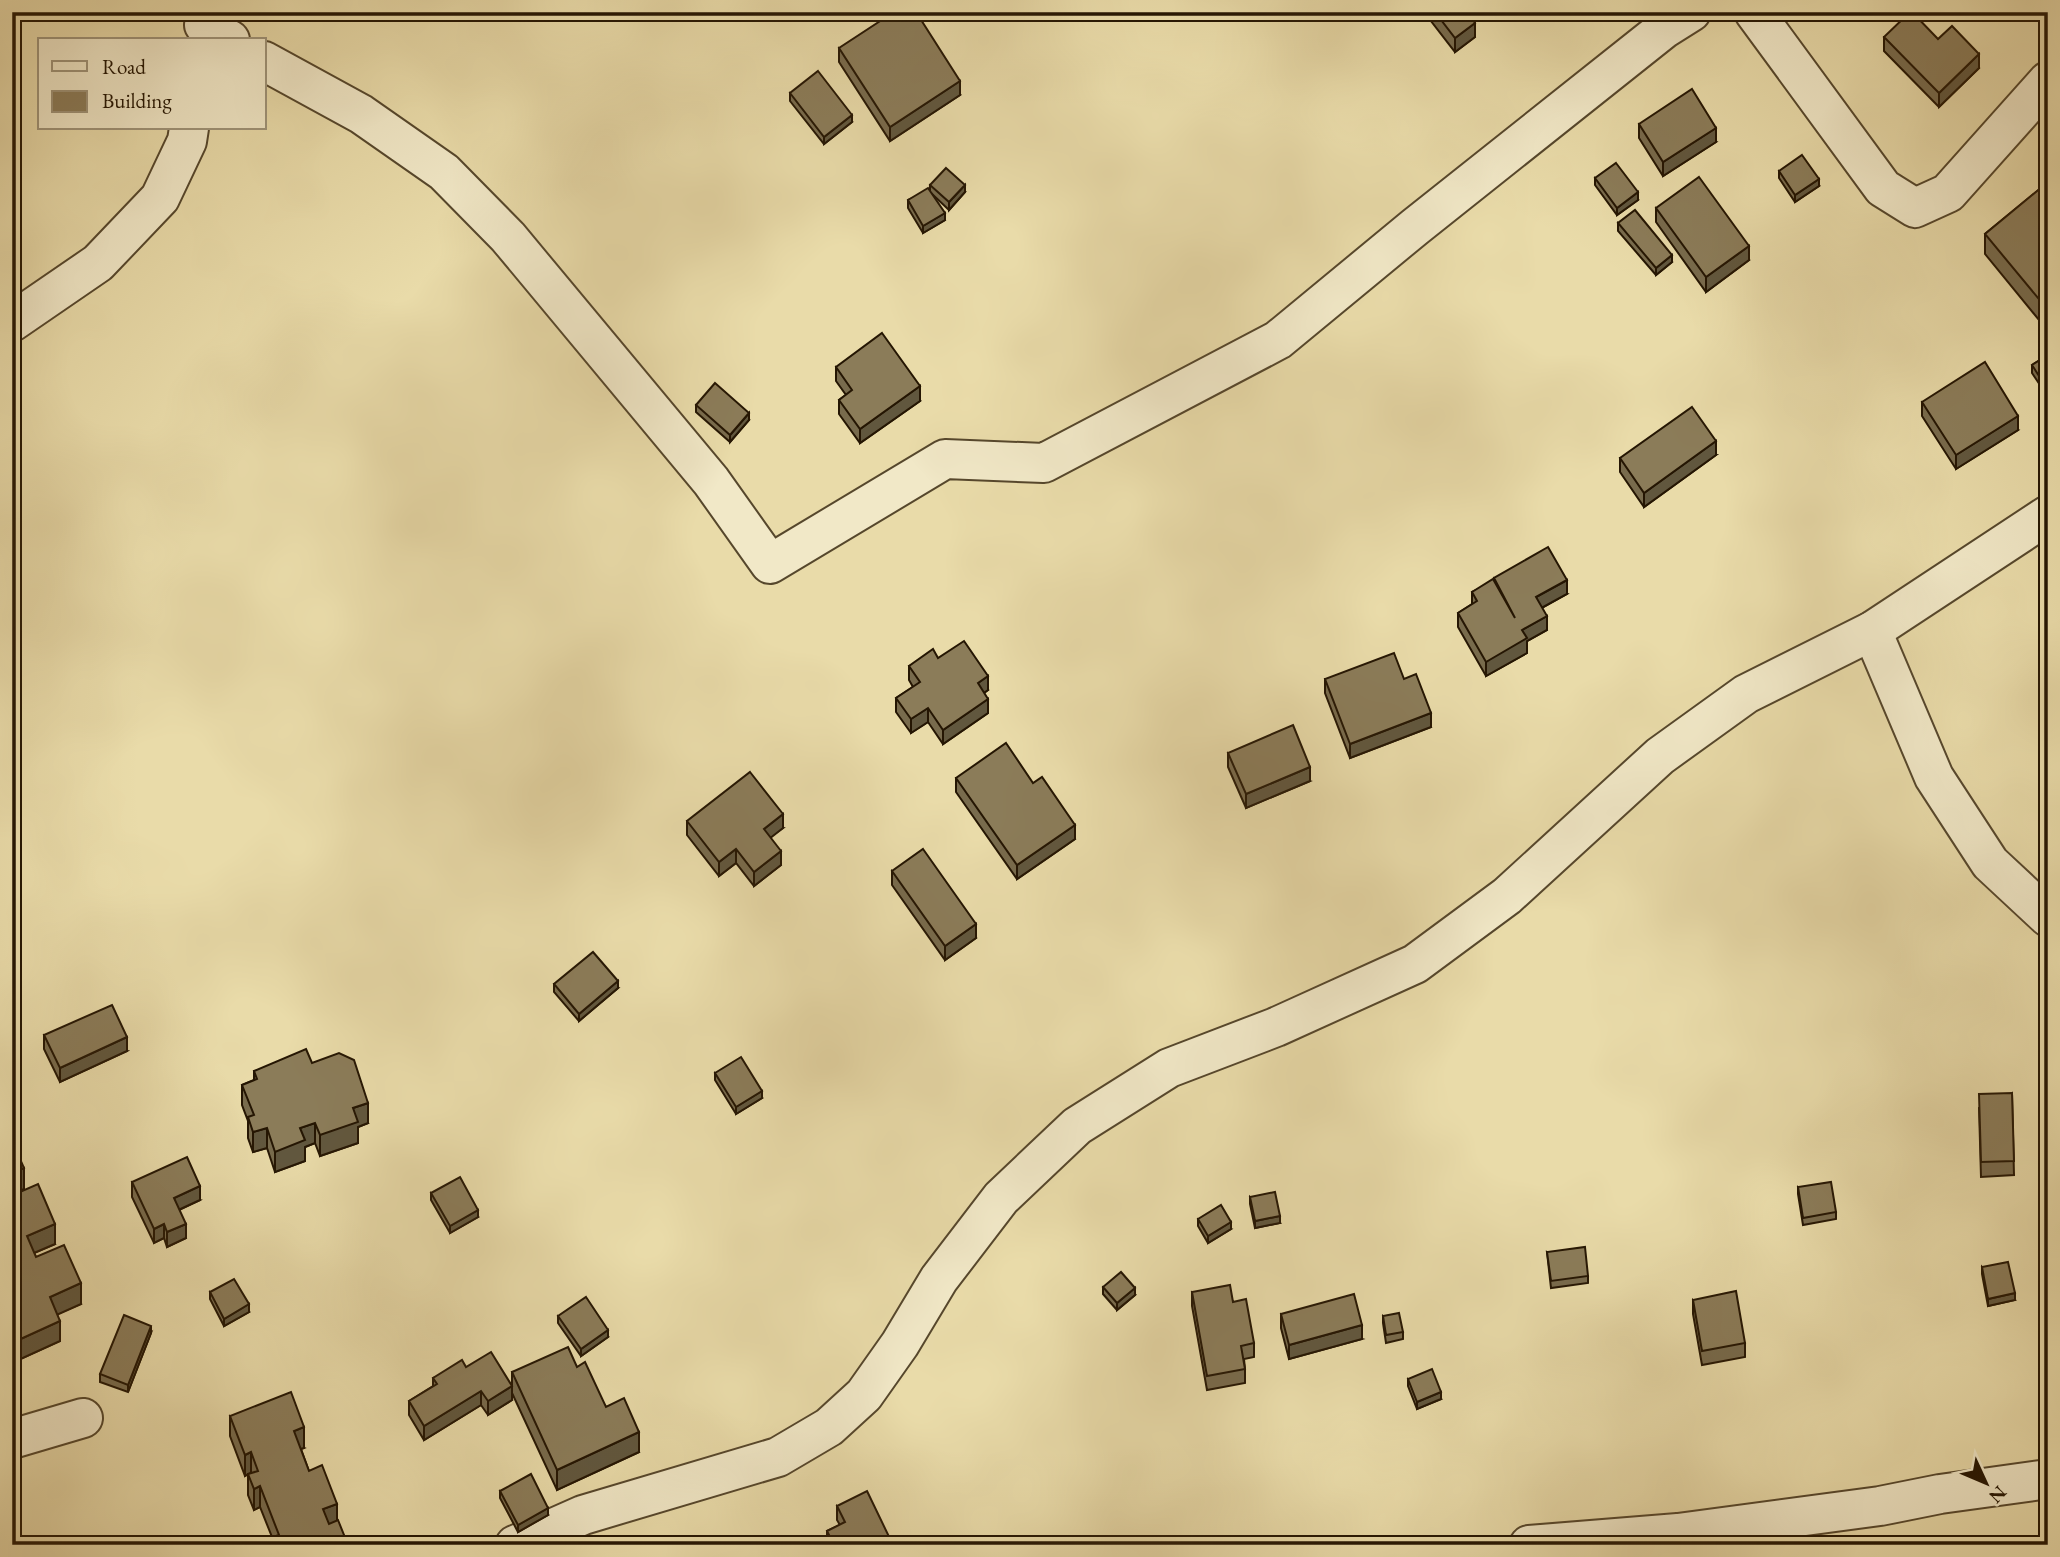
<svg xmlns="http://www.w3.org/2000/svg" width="2060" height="1557" font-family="'EB Garamond',serif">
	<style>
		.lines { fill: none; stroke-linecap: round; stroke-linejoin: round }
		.minor-casing { stroke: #56472c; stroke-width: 42 }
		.minor { stroke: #f1e8c7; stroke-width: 38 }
		.wall { fill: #786b4d; stroke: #251603; stroke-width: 2 }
		.shaded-wall { fill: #61573e; stroke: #251603; stroke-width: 2 }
		.building { fill: #8b7c59; stroke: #251603; stroke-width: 2 }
	</style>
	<rect width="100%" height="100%" fill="#e9dba9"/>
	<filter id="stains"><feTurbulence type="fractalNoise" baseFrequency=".00286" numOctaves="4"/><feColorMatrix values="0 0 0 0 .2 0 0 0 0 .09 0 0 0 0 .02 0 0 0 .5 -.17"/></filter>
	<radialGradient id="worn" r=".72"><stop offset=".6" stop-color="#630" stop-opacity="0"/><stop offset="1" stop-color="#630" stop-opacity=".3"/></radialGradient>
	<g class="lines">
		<defs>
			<g id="minor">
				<polyline points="1754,12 1883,188 1915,208 1948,193 2048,81"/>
				<polyline points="204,25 230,40"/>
				<polyline points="264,61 361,114 444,172 508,237 711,481 770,564 945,459 1044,463 1278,340 1415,227 1664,29 1691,12"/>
				<polyline points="12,322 98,263 160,198 187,141 189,128"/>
				<polyline points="1872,631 1934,777 1990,863 2048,917"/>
				<polyline points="12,1439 83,1418"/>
				<polyline points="515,1545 583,1515 778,1457 829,1427 864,1395 900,1344 939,1279 1001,1198 1077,1126 1169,1068 1276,1027 1415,964 1507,896 1660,756 1746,694 1872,631 2048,515"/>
				<polyline points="1529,1545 1678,1533 1880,1506 1940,1494 2048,1479"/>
			</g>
		</defs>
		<use href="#minor" class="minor-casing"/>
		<use href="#minor" class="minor"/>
	</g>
	<g class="wall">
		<polygon points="1424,12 1467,12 1475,37 1455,52"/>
		<polygon points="1884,37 1938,39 1979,68 1939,107 1884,51"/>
		<polygon points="839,48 960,95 890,141 839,62"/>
		<polygon points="790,93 852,122 824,144 790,101"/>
		<polygon points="1639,124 1716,142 1663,176 1639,138"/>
		<polygon points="1779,171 1819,186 1795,202 1779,178"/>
		<polygon points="1595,178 1638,200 1617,215 1595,185"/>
		<polygon points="2048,182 2048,331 1985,254 1985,234"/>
		<polygon points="930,185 965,192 949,210 931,193 945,220 923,233 908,208 908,200 930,191"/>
		<polygon points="1656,208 1749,260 1706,292 1656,222"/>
		<polygon points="1618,223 1672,262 1656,275 1618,231"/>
		<polygon points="2048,355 2048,397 2032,373 2032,365"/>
		<polygon points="836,367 920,401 860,443 839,414 839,400 846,395 836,381"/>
		<polygon points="1922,402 2018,430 1956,469 1922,416"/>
		<polygon points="696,405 749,420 730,442 696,412"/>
		<polygon points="1716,455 1644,507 1620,472 1620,458"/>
		<polygon points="1494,578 1567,594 1542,608 1547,630 1527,641 1527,653 1486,676 1458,627 1458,613 1472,604 1472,592 1494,582"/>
		<polygon points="938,658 988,690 984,693 988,713 943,744 928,722 911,733 896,712 896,698 913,687 909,680 909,666"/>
		<polygon points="1325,679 1404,679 1431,727 1350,758 1325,693"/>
		<polygon points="1228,753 1310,781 1246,808 1228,767"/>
		<polygon points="956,778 1033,783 1075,839 1017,879 956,792"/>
		<polygon points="687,821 783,828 770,837 781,865 754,886 736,863 719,876 687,835"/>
		<polygon points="892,871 976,938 945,960 892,885"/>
		<polygon points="554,984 618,988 579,1021 554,992"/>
		<polygon points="44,1035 127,1051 60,1082 44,1049"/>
		<polygon points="312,1063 368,1123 358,1127 358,1143 320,1156 315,1143 305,1147 305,1161 275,1172 267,1148 253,1152 248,1138 248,1121 242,1105 242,1085 254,1080 254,1071"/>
		<polygon points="715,1073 762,1098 736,1114 715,1080"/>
		<polygon points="2012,1093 2014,1175 1981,1177 1979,1108"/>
		<polygon points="132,1182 200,1200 179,1210 186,1238 167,1247 164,1238 154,1243 132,1197"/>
		<polygon points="1798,1187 1836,1212 1836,1219 1803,1225 1798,1194"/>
		<polygon points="431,1193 478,1217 450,1233 431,1200"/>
		<polygon points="12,1194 55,1244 34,1253 36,1257 81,1304 57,1314 60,1341 14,1362 12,1359"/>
		<polygon points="1250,1197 1280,1223 1255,1228 1250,1204"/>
		<polygon points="1198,1219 1231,1229 1208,1243 1198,1226"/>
		<rect x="2039" y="1250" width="9" height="33"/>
		<polygon points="1547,1252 1588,1276 1588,1283 1551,1288"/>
		<polygon points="1982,1267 2015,1300 1988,1306 1982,1274"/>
		<polygon points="1103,1287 1135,1295 1117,1310 1103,1294"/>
		<polygon points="210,1292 249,1312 224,1326 210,1299"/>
		<polygon points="1192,1292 1233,1302 1254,1343 1254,1357 1244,1359 1245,1369 1245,1383 1207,1390 1192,1306"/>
		<polygon points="1693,1300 1745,1343 1745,1357 1702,1365 1693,1314"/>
		<polygon points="1281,1314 1362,1339 1289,1359 1281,1328"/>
		<polygon points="558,1316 608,1337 581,1356 558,1323"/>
		<polygon points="1383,1316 1403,1332 1403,1339 1386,1343 1383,1323"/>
		<polygon points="151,1333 128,1392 100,1382 100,1374"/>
		<polygon points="466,1367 512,1400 488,1415 481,1405 424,1440 409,1415 409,1401 433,1386 433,1378"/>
		<polygon points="577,1367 639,1452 557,1490 512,1393 512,1372"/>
		<polygon points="1408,1379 1441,1399 1417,1409 1408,1386"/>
		<polygon points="230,1416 304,1448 301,1449 309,1471 337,1521 348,1545 270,1545 270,1538 272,1537 260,1507 254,1510 248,1495 248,1474 245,1476 230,1436"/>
		<polygon points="500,1491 548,1515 518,1532 500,1498"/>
		<polygon points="837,1506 893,1545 827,1545 827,1531 840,1525 837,1520"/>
	</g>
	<g class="shaded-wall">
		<polygon points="1475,23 1475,37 1455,52 1455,38"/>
		<polygon points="1979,54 1979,68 1939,107 1939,93"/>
		<polygon points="960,81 960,95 890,141 890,127"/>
		<polygon points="852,115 852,122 824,144 824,137"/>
		<polygon points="1716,128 1716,142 1663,176 1663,162"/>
		<polygon points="1819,179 1819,186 1795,202 1795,195"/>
		<polygon points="965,185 965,192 949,210 949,202"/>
		<polygon points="1638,192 1638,200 1617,215 1617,208"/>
		<polygon points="945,213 945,220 923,233 923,226"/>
		<polygon points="1749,246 1749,260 1706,292 1706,277"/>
		<polygon points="1672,255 1672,262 1656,275 1656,268"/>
		<polygon points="920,386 920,401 860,443 860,429"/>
		<polygon points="749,413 749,420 730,442 730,435"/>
		<polygon points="2018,416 2018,430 1956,469 1956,455"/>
		<polygon points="1716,441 1716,455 1644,507 1644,493"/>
		<polygon points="1567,580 1567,594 1536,611 1536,597"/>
		<polygon points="1547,616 1547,630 1527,641 1527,653 1486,676 1486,662 1522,630"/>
		<polygon points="988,676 988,690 978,697 978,683"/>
		<polygon points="988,699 988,713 943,744 943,730"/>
		<polygon points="928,708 928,722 911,733 911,719"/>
		<polygon points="1431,713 1431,727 1350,758 1350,744"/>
		<polygon points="1310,767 1310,781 1246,808 1246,794"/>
		<polygon points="783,814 783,828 764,843 764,829"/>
		<polygon points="1075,825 1075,839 1017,879 1017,865"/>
		<polygon points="736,849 736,863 719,876 719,862"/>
		<polygon points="781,851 781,865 754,886 754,872"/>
		<polygon points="976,924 976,938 945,960 945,946"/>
		<polygon points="618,981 618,988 579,1021 579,1014"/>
		<polygon points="127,1037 127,1051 60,1082 60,1068"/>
		<polygon points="762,1091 762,1098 736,1114 736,1107"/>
		<polygon points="368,1103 368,1123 358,1127 358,1143 320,1156 320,1135 353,1108"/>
		<polygon points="315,1123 315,1143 305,1147 305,1161 275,1172 275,1152 300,1128"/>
		<polygon points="267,1128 267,1148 253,1152 253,1132"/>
		<polygon points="24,1168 24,1189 12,1194 12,1173"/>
		<polygon points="200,1186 200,1200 174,1212 174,1198"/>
		<polygon points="478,1210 478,1217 450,1233 450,1226"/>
		<polygon points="1280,1216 1280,1223 1255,1228 1255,1221"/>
		<polygon points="1231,1222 1231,1229 1208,1243 1208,1236"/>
		<polygon points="55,1224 55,1244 27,1256 27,1236"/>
		<polygon points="164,1224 164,1238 154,1243 154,1229"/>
		<polygon points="186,1224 186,1238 167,1247 167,1232"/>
		<polygon points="81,1283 81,1304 50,1318 50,1297"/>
		<polygon points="1135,1288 1135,1295 1117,1310 1117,1303"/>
		<polygon points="2015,1293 2015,1300 1988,1306 1988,1299"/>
		<polygon points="249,1304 249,1312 224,1326 224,1319"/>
		<polygon points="60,1321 60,1341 14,1362 14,1342"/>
		<polygon points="1362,1325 1362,1339 1289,1359 1289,1345"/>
		<polygon points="151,1326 151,1333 128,1392 128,1385"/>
		<polygon points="608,1330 608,1337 581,1356 581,1349"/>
		<polygon points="512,1386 512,1400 488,1415 488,1401"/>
		<polygon points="481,1391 481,1405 424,1440 424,1426"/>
		<polygon points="1441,1392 1441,1399 1417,1409 1417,1402"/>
		<polygon points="304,1427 304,1448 294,1451 294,1431"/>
		<polygon points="639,1432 639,1452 557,1490 557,1470"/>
		<polygon points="251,1452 251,1473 245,1476 245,1455"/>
		<polygon points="260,1486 260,1507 254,1510 254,1489"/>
		<polygon points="337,1504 337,1524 323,1529 323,1509"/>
		<polygon points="548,1508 548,1515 518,1532 518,1525"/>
	</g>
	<g class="building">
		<polygon points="894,12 916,12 960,81 890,127 839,48"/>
		<polygon points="1435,12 1467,12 1475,23 1455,38"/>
		<polygon points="1910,12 1912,12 1938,39 1952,26 1979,54 1939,93 1884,37"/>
		<polygon points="818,71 852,115 824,137 790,93"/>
		<polygon points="1692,89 1716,128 1663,162 1639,124"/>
		<polygon points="1802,155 1819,179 1795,195 1779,171"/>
		<polygon points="1616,163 1638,192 1617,208 1595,178"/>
		<polygon points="946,168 965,185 949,202 930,185"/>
		<polygon points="1699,177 1749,246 1706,277 1656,208"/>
		<polygon points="2048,182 2048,310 1985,234"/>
		<polygon points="928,188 945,213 923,226 908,200"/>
		<polygon points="1635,210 1672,255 1656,268 1618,223"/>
		<polygon points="882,333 920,386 860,429 839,400 852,390 836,367"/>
		<polygon points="2048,355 2048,390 2032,365"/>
		<polygon points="1985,362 2018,416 1956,455 1922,402"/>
		<polygon points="715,383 749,413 730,435 696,405"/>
		<polygon points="1692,407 1716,441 1644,493 1620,458"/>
		<polygon points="1548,547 1567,580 1536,597 1547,616 1522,630 1527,638 1486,662 1458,613 1477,601 1472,592 1493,579 1515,618 1494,578"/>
		<polygon points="964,641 988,676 978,683 988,699 943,730 928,708 911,719 896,698 920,682 909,666 933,649 938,658"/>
		<polygon points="1394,653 1404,679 1416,674 1431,713 1350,744 1325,679"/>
		<polygon points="1293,725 1310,767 1246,794 1228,753"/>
		<polygon points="1006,743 1033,783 1042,777 1075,825 1017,865 956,778"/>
		<polygon points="750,772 783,814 764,829 781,851 754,872 736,849 719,862 687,821"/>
		<polygon points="923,849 976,924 945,946 892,871"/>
		<polygon points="593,952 618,981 579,1014 554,984"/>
		<polygon points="112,1005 127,1037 60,1068 44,1035"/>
		<polygon points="306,1049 312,1063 339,1053 354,1060 368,1103 353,1108 358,1122 320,1135 315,1123 300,1128 305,1140 275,1152 267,1128 253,1132 248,1117 254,1115 242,1085 257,1079 254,1071"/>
		<polygon points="741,1057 762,1091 736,1107 715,1073"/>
		<polygon points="2012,1093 2014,1161 1981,1162 1979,1094"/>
		<polygon points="12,1141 24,1168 12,1173"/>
		<polygon points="187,1157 200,1186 174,1198 186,1224 167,1232 164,1224 154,1229 132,1182"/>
		<polygon points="460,1177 478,1210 450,1226 431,1193"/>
		<polygon points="1831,1182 1836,1212 1803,1218 1798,1187"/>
		<polygon points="38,1184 55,1224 27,1236 36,1257 64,1245 81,1283 50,1297 60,1321 14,1342 12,1338 12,1194 13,1195"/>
		<polygon points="1275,1192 1280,1216 1255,1221 1250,1197"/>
		<polygon points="1221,1205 1231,1222 1208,1236 1198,1219"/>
		<polygon points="1585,1247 1588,1276 1551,1281 1547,1252"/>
		<polygon points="2039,1250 2048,1250 2048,1275 2039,1276"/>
		<polygon points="2008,1262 2015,1293 1988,1299 1982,1267"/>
		<polygon points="1121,1272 1135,1288 1117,1303 1103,1287"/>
		<polygon points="234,1279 249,1304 224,1319 210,1292"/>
		<polygon points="1230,1285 1233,1302 1246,1299 1254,1343 1241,1346 1245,1369 1207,1376 1192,1292"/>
		<polygon points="1736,1291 1745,1343 1702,1351 1693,1300"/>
		<polygon points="1354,1294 1362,1325 1289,1345 1281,1314"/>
		<polygon points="586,1297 608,1330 581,1349 558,1316"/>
		<polygon points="1399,1313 1403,1332 1386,1335 1383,1316"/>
		<polygon points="124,1315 151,1326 128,1385 100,1374"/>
		<polygon points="568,1347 577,1367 585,1362 606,1407 624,1398 639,1432 557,1470 512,1372"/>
		<polygon points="491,1352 512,1386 488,1401 481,1391 424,1426 409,1401 437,1384 433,1378 462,1360 466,1367"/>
		<polygon points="1432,1369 1441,1392 1417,1402 1408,1379"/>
		<polygon points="291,1392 304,1427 294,1431 309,1471 322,1465 337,1504 323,1509 329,1524 338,1520 348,1545 272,1545 270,1538 279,1535 260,1486 254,1489 248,1474 258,1471 251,1452 245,1455 230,1416"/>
		<polygon points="531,1474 548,1508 518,1525 500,1491"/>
		<polygon points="867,1491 893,1545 834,1545 827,1531 845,1522 837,1506"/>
	</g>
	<rect width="2060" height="1557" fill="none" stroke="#e9dba9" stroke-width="42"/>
	<rect x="14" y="14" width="2032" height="1529" fill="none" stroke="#251603" stroke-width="3.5"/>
	<rect x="21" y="21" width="2018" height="1515" fill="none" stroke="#251603" stroke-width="2"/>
	<rect x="38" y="38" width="228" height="91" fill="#f1e8c7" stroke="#9f9479" stroke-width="2"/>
	<rect x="52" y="61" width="35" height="10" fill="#f1e8c7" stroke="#9f9479" stroke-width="2"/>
	<text x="102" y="74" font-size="21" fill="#251603">Road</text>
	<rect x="52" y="91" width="35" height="21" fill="#8b7c59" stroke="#9f9479" stroke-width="2"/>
	<text x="102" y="108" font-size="21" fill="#251603">Building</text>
	<g transform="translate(1986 1483) rotate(134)" stroke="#f1e8c7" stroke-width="5" paint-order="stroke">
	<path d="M0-5L12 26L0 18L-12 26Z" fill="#251603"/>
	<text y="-10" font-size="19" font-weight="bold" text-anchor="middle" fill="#251603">N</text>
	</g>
	<rect width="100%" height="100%" filter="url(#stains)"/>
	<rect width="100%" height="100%" fill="url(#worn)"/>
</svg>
